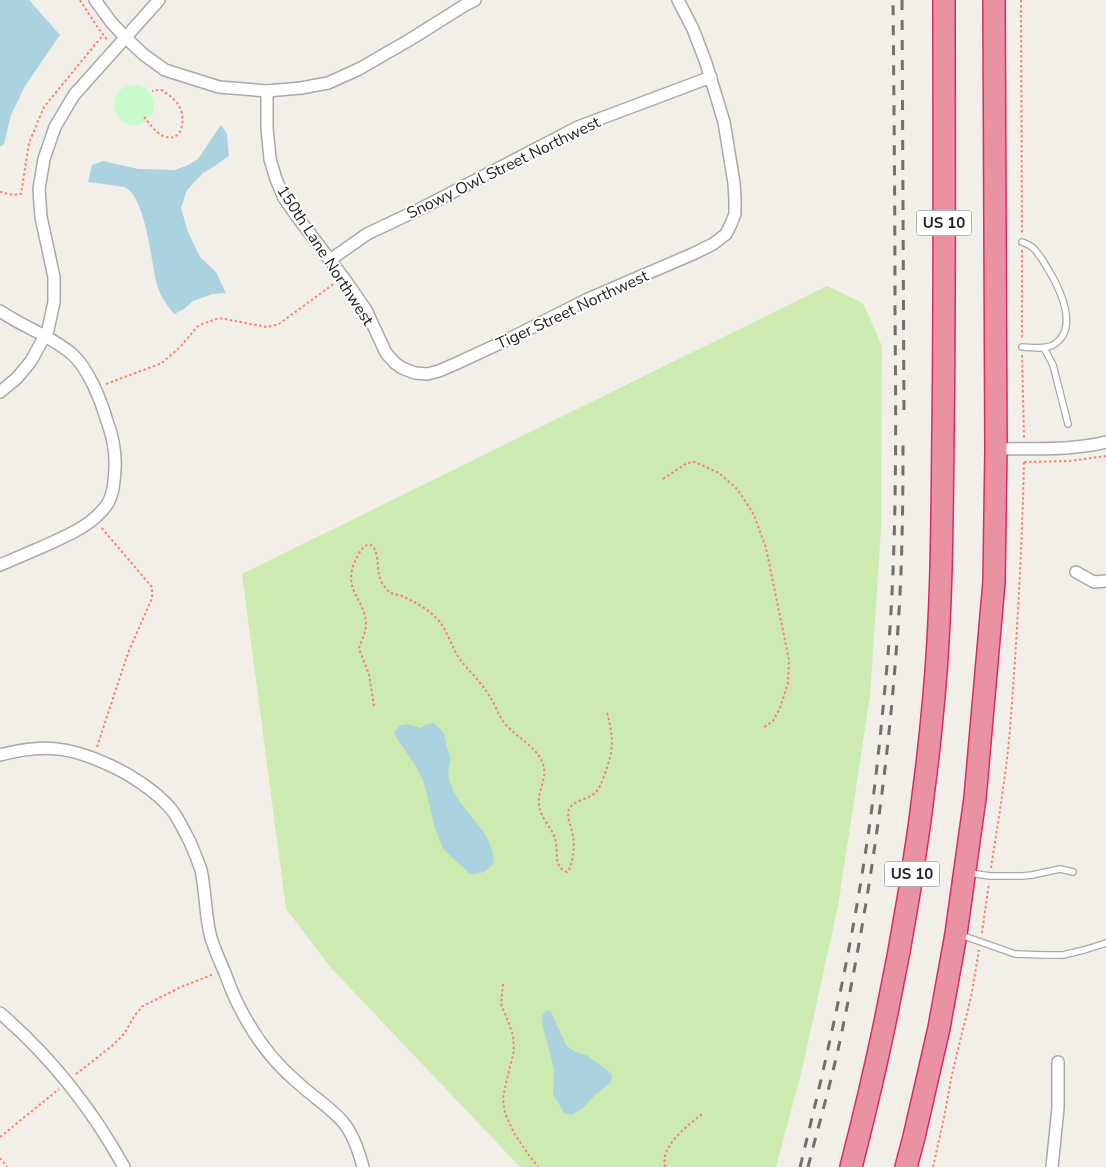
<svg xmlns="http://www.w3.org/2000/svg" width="1106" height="1167" font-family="'Nunito Sans',sans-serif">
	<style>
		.grass { fill: #cdebb0 }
		.park { fill: #c8facc }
		.water { fill: #aad3df }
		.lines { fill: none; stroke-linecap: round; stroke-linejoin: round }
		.lane-casing { stroke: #a9a9a9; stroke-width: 8 }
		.street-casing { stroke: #a9a9a9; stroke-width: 14 }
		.highway-casing { stroke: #dc2a67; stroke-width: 24 }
		.path { stroke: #fa8072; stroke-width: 2; stroke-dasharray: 2.5 2.5; stroke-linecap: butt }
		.lane { stroke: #fff; stroke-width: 5.5 }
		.street { stroke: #fff; stroke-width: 11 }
		.highway { stroke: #e892a2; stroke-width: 21 }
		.rail { stroke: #707070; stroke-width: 3; stroke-dasharray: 10 10; stroke-linecap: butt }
		.labels { text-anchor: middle; stroke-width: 4; stroke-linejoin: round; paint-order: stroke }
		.shield { fill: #fff; stroke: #646464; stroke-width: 1 }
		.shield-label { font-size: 15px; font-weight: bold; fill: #222 }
		.street-label { font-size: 16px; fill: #222; stroke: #fff }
	</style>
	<rect width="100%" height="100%" fill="#f2efe9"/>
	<polygon class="grass" points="827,286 863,303 882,346 881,529 870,696 838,906 802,1070 776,1167 520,1167 331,968 286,909 242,574"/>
	<circle class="park" cx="134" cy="105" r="20"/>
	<g class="water">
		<polygon points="0,0 29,0 60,35 25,86 11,115 4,144 0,147"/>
		<path d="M221,125L227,134L229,156L216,165L203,173L187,190L181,208L188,232L200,257L216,272L226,293L213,294L193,301L184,309L174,314C167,305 160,296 157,285C151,262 146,199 126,188C123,186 94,183 88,182L92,165L103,161L138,169L174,170L186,166L198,159Z"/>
		<path d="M434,723C438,727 444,731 445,737C446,740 446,742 446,745C447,749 449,752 450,756C451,765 446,772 450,782C459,812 493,829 494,862C487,872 482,874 470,874L443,849L434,825L425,786L417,768L394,734C400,720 410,725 421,728L426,724Z"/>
		<polygon points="550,1010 566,1045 575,1052 586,1055 593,1060 605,1068 612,1075 611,1082 595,1095 583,1108 571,1115 564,1113 553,1094 554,1081 554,1069 542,1023 542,1016 545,1011"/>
	</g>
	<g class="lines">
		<defs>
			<g id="lane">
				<path d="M1022,242C1025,243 1029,245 1032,247C1039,253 1043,261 1048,269C1060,289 1080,329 1053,345C1044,350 1031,347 1022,347"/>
				<polyline points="1044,348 1053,365 1068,424"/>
				<polyline points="970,873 990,876 1022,876 1032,875 1060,869 1073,872"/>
				<polyline points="961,935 1015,954 1045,955 1063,955 1084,950 1106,943"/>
			</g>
			<g id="street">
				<polyline points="95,0 111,22 125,37 143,54 165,70 219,87 267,91 301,88 328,83 359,69 411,39 465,5 475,0"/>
				<polyline points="267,91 267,128 270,159 276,179 284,198 298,218 343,277 366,310 386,353 395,363 402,368 415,373 427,374 439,371 455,364 507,340 588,299 695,253 713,244 726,234 731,224 735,214 735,199 734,183 724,122 706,63 693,29 678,0"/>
				<polyline points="330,260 367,234 424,207 578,127 711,77"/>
				<path d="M0,311C23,327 51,336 72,354C88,368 101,400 107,421C113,437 116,453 115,469C114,481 114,492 108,503C93,526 66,536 42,547C28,553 14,559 0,565"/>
				<polyline points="0,392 17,378 31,361 48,330 54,302 54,277 41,217 39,189 44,159 55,127 74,95 159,0"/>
				<path d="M996,449C1032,448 1070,451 1106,442"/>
				<polyline points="1076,572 1094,582 1106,581"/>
				<path d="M0,755C41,744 68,746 107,764C128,773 156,791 171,809C179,819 184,831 190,842C194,851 198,861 201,870C206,893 205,916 211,938C215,950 220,962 225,973C231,990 238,1006 247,1021C260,1044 277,1065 297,1082C312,1096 330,1107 343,1122C353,1134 359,1152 363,1167"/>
				<path d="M0,1013C51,1057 92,1109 124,1167"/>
				<polyline points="1052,1167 1058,1108 1058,1062"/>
			</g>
			<g id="highway">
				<path d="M851,1167C891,1013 920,855 934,696C942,608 942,520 943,431C945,287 944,144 944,0"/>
				<polyline points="906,1167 914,1137 939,1028 956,934 975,798 994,582 996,449 994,0"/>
			</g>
		</defs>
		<use href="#lane" class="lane-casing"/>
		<use href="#street" class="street-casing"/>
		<use href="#highway" class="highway-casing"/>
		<g class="path">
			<polyline points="80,0 96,25 108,41"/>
			<polyline points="1021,0 1022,235"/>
			<path d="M144,117C149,123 156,133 163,136C182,144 186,120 180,108C178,103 174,99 170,96C167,94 163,90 160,90C157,90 154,91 152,91"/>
			<polyline points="0,192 13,195 21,194 29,143 44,107 103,35"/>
			<polyline points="1022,250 1022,340"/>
			<polyline points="1022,355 1024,438"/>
			<polyline points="106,384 162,363 180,347 199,325 219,318 267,327 279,324 335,283"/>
			<polyline points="1024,462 1070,461 1106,456"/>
			<polyline points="663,479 687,463 695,462 719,473 737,489 744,499 754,515 766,548 789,660 788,683 780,708 773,721 763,728"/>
			<path d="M374,706L369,674L359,649C361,641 366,633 366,624C365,598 341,590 356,559C358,555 361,549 365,546C379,538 377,568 379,574C380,581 385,589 391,593C394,594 398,595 402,596C415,602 430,610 439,621C447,631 451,644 457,655C467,670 481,681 490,697C496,706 499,718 507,726C519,739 537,747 543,764C548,778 537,791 539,805C540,818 552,827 555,839C559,850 552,867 567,872L569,870C573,859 575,848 573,836C572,828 566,817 569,809C573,801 585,800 592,795C599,791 601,784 604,776C614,749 614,740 607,712"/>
			<polyline points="97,747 128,653 152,598 152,587 100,526"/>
			<path d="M991,868C998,822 1006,776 1010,729C1017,639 1022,550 1024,460"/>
			<polyline points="982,933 989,883"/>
			<polyline points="503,984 501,1004 508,1021 513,1035 514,1051 506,1083 503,1099 505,1113 514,1133 528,1154 538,1167"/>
			<polyline points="76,1074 112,1046 124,1034 135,1015 143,1006 181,987 214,974"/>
			<polyline points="0,1137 59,1089"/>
			<polyline points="0,1158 7,1167"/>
			<path d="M665,1167C660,1145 688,1126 703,1113"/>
			<polyline points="933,1167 944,1118 952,1074 971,997 979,950"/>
		</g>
		<use href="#lane" class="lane"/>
		<use href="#street" class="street"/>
		<use href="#highway" class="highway"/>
		<g class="rail">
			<polyline points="902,0 904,415"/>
			<path d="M800,1167C826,1062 850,956 866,849C876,785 882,720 888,655C897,542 896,427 895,313C895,209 894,104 893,0"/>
			<path d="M808,1167C818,1128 829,1089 838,1050C866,920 886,787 896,654C902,584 903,513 903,443"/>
		</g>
	</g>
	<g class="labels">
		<g class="shield">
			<rect x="916.5" y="210.5" width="55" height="25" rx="4"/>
			<rect x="884.5" y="861.5" width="55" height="25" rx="4"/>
		</g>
		<g class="shield-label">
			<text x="944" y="228">US 10</text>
			<text x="912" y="879">US 10</text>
		</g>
		<g class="street-label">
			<text transform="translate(503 167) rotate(-26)" y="6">Snowy Owl Street Northwest</text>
			<text transform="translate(326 255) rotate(57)" y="6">150th Lane Northwest</text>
			<text transform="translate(572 309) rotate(-25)" y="6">Tiger Street Northwest</text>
		</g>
	</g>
</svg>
